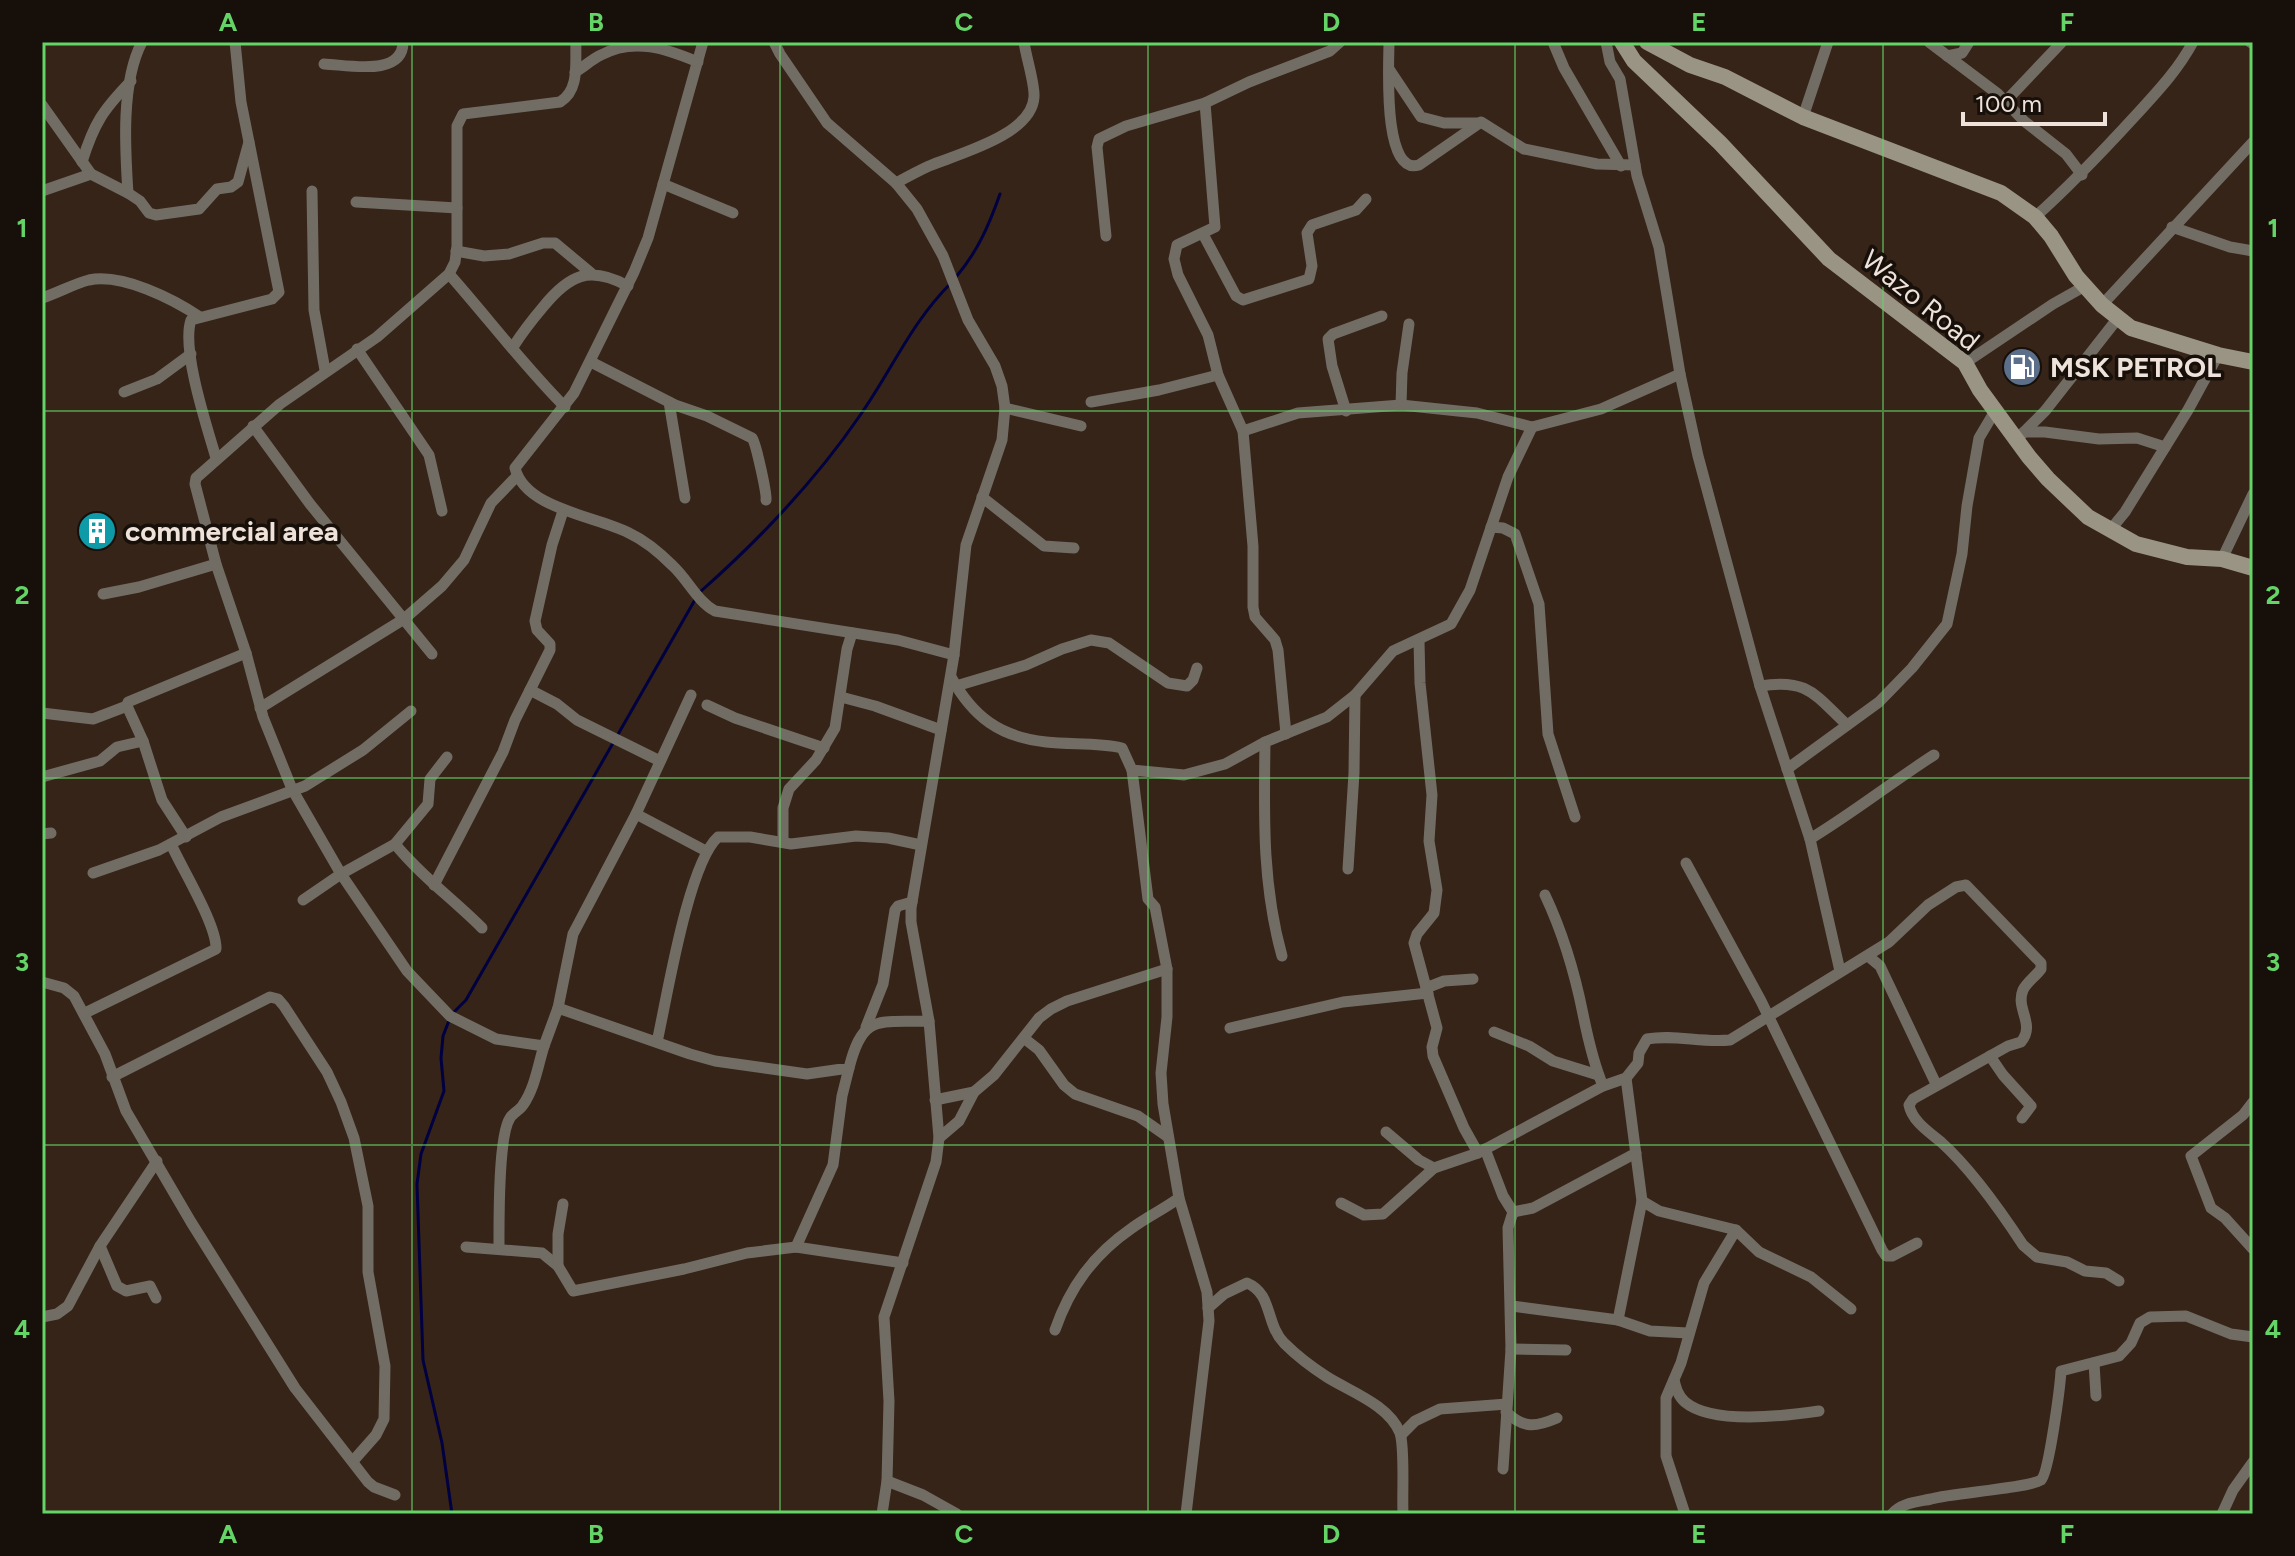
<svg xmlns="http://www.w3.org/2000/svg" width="2295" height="1556" font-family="Figtree,sans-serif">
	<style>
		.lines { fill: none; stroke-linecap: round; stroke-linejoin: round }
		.stream { stroke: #010041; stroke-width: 3 }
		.street { stroke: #716d64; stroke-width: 11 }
		.secondary { stroke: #9a9485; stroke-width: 16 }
		.grid { fill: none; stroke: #65d467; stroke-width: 2; stroke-opacity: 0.55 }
		.labels { text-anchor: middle; stroke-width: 7; stroke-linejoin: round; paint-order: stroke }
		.street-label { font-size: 28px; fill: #eee2da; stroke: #170f09 }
		.poi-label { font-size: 28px; font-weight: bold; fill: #eee2da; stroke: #170f09; text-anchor: start }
		.neatline { fill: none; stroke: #65d467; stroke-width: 3 }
		.grid-label { font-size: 26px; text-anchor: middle; font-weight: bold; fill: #65d467 }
	</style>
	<rect width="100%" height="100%" fill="#352417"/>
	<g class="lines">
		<g class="stream">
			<path d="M956,277C978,251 989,225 1000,194"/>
			<path d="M700,592C760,539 816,480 861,414C893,368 911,323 951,283"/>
			<polyline points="454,1012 466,1000 696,598"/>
			<polyline points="450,1018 443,1036 441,1058 444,1091 421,1154 417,1184 423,1360 442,1443 452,1514"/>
		</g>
		<g class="street">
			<path d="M576,42C575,63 580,90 560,102L463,114L457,126V246L455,262L449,274L377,337L280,404L196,478L195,484L216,564L246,653L263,717L292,789L341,874L407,971L450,1016L496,1039L544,1046L558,1008L690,1054L715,1061L807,1074L849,1068C863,1012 879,1023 929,1021"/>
			<path d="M703,42L648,238L634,272L574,393L515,468C525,509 596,516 629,533C644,540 661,554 673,566C688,580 697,601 715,611L898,640L954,655"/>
			<polyline points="774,42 780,54 827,123 896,183 917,209 943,256 968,320 995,366 1002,386 1005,408 1002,440 966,545 954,655 911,908 911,922 929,1021 939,1138 936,1162 884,1317 889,1401 887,1481 882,1514"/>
			<path d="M1389,42C1389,63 1382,176 1419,165L1481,122L1524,149L1597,164L1635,165"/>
			<polyline points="1553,42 1564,68 1621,166"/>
			<polyline points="1606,42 1610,62 1620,79 1637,176 1659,247 1680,374 1698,456 1760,686 1810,839 1840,971"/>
			<polyline points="1929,42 1998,94 2024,121 2066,154 2082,175"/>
			<polyline points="2250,42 2253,44"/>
			<polyline points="1947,56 1962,53 1969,42"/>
			<path d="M324,64C349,65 403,77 403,42"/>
			<polyline points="1389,69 1421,117 1444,123 1478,123"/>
			<path d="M575,72C584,67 592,59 601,55C634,37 667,49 698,62"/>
			<polyline points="2006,101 2062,42"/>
			<polyline points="1205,103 1215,227 1177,245 1174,259 1178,275 1208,335 1218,375 1243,431 1253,546 1253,607 1255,617 1275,640 1278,650 1286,734"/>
			<path d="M42,105L91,174L128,193C125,148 121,82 142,42"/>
			<polyline points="1803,117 1828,42"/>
			<path d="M82,162C94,123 103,110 131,81"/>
			<path d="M896,183C907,177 918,171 929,166C958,154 1032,135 1034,97C1035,84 1026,57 1024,42"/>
			<polyline points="663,184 733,213"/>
			<polyline points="42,191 91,174"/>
			<polyline points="312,191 314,310 325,370"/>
			<polyline points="128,193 140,201 149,213 156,215 199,209 217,189 231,187 238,182 249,142"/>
			<polyline points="356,202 457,208"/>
			<path d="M2035,217C2071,185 2103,151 2136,115C2157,92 2178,70 2193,42"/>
			<polyline points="2172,227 2230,247 2253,251"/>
			<polyline points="1203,234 1236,296 1243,300 1309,279 1312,266 1307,233 1312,225 1356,210 1366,199"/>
			<polyline points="1106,236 1097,147 1099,139 1126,126 1205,103 1249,82 1330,51 1340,42"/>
			<polyline points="456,251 484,256 509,254 543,243 555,243 591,273"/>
			<path d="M449,274C488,318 524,366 565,407"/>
			<path d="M42,298C58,293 73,284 89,280C122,273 173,299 200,317"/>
			<polyline points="2102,305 2253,142"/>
			<path d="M513,347C522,333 532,320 543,307C569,275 589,265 628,286"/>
			<polyline points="357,349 429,455 442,511"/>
			<path d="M591,362L675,405L707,416L752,438C756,443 767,494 766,500"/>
			<polyline points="1965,363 2053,304 2085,286"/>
			<polyline points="124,392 157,379 191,354"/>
			<polyline points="669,402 685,498"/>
			<polyline points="1091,402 1159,390 1218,375"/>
			<polyline points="1401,405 1402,373 1409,324"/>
			<polyline points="1005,408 1081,426"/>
			<polyline points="1346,411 1332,366 1328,339 1333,334 1382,316"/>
			<polyline points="253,426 310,504 432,654"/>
			<polyline points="1243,431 1298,413 1401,405 1477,413 1532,427 1601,409 1680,374"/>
			<polyline points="2024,432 2045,432 2099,439 2137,438 2165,447"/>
			<polyline points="2016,440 2045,411 2118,318"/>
			<path d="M216,458C207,427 181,349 191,320L272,299L279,292L241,102L235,42"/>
			<polyline points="982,497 1044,546 1074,548"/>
			<polyline points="1491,527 1503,528 1515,534 1539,604 1548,734 1575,817"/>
			<polyline points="2111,529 2125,512 2188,410 2218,355"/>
			<polyline points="2222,559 2253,494"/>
			<polyline points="103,594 139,587 216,564"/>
			<polyline points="1419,641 1420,683 1432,795 1429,841 1437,890 1434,913 1417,934 1414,943 1437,1028 1432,1047 1433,1056 1464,1128 1478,1153"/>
			<path d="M951,677C973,717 1000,737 1046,742C1071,745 1097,742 1122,748L1132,770L1184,775L1225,764L1265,742L1327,717L1355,695L1393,651L1451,624L1470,590L1508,477L1532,427"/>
			<polyline points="956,686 1026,665 1062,649 1091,640 1109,643 1168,683 1187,686 1193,680 1197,668"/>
			<path d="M1760,686C1808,678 1815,695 1847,725"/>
			<polyline points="530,690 557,704 577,720 660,761"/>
			<polyline points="841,697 875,706 941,730"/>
			<polyline points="707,705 735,718 824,748"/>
			<polyline points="260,708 404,619 442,586 464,560 491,503 517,476"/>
			<polyline points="42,713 93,719 127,706"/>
			<path d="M1265,742C1264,816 1262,884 1282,956"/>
			<polyline points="1787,769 1879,702 1912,668 1947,624 1962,554 1967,506 1979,438 1995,411"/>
			<polyline points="1132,770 1148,899 1155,907 1167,969 1167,1017 1161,1073 1163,1104 1179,1198 1207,1292 1209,1321 1186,1514"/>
			<polyline points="42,777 100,761 117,747 143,741"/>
			<polyline points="636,814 706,851"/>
			<polyline points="42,834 51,833"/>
			<polyline points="186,837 162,800 143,741 127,706 128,702 246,653"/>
			<path d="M1810,839C1853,813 1892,782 1934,755"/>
			<polyline points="783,842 783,808 789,789 816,760 835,728 847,649 852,633"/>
			<path d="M395,844C421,876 453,899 482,928"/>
			<polyline points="1686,863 1761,1001 1882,1250 1886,1256 1892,1256 1917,1243"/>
			<polyline points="1348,869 1354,773 1355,695"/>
			<polyline points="93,873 159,850 221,817 305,786 363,750 411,711"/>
			<polyline points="434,885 503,752 515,720 550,650 550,644 537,630 535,621 552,545 563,511"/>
			<path d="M1545,895C1562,931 1575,974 1583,1014C1588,1039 1593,1062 1603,1086"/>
			<polyline points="303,900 341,874 395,844 428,804 430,779 447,757"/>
			<polyline points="1868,956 1880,966 1936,1084"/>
			<polyline points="42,982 64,988 74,996 105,1054 126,1111 191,1222 295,1388 368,1482 374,1487 395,1495"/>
			<polyline points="1426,988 1444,981 1473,979"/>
			<polyline points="558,1008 573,934 636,814 691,695"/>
			<path d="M85,1013L216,949C217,925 182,869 171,844"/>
			<polyline points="866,1027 883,984 895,910 898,906 912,902"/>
			<polyline points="1230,1028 1343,1002 1428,993"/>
			<polyline points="1494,1032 1529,1046 1553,1061 1598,1075"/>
			<polyline points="1025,1039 1039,1050 1064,1085 1075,1094 1138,1116 1168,1137"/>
			<path d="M657,1042C667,998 688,864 718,837H750L791,844L856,836L888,838L921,845"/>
			<polyline points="1990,1056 2003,1075 2031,1106 2022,1118"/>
			<polyline points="112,1077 270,997 278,999 284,1006 327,1072 341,1102 354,1138 368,1206 368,1272 385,1366 384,1419 376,1435 353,1461"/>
			<polyline points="935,1100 974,1092"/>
			<polyline points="2253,1102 2243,1115 2191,1156 2211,1208 2225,1218 2253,1249"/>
			<polyline points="1386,1132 1419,1160 1434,1168"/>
			<polyline points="939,1138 959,1121 974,1092 994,1075 1039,1018 1051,1009 1067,1001 1167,969"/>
			<polyline points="1485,1149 1503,1196 1513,1212 1508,1228 1511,1349 1503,1469"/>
			<polyline points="1642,1201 1659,1211 1736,1230 1759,1252 1811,1277 1851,1309"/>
			<path d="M1341,1203L1364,1215L1383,1214L1434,1168L1478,1153L1603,1086L1626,1078L1638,1063L1639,1053L1647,1039C1674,1034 1701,1043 1730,1040L1889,942L1928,905L1956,887L1966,885L2041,963V969C2036,976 2027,982 2023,990C2015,1009 2036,1024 2021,1042L2008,1046L1913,1099L1909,1105C1912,1121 1929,1132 1941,1142C1969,1167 2002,1213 2023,1245L2037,1257L2067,1262L2085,1271L2106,1273L2119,1281"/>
			<polyline points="1513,1212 1533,1208 1636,1153"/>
			<polyline points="100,1246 117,1286 126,1291 150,1286 156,1298"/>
			<polyline points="466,1247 542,1253 558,1266 573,1291 684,1269 747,1253 796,1247 903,1263"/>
			<polyline points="796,1247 833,1165 842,1096 849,1068"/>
			<path d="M499,1249C499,1224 498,1136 510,1118C513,1113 520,1110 523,1105C535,1088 538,1065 544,1046"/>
			<polyline points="558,1266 558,1234 563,1204"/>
			<polyline points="1512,1306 1618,1320 1650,1331 1688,1333"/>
			<path d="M1208,1308L1224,1294L1247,1283C1273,1294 1265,1323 1284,1343C1296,1355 1313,1368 1327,1377C1351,1392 1389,1405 1400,1433C1405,1448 1402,1494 1403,1513"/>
			<polyline points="42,1317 57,1314 68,1306 100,1246 157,1161"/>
			<polyline points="1618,1320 1642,1201 1626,1078"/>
			<path d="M1055,1330C1070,1287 1093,1255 1132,1228C1147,1217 1164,1209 1179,1198"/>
			<polyline points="1511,1349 1566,1350"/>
			<polyline points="2094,1363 2096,1396"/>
			<path d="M1674,1380C1676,1388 1678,1396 1685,1402C1712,1425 1785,1416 1819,1411"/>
			<path d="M1506,1412C1524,1429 1536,1427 1557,1418"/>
			<polyline points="1401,1435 1415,1421 1440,1409 1507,1404"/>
			<polyline points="887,1481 923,1495 957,1514"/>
			<polyline points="1685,1514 1666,1456 1666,1398 1681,1363 1704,1283 1736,1230"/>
			<path d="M1892,1514C1901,1503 1917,1502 1931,1499C1953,1493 2029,1488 2041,1480C2049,1473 2060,1387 2061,1371L2119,1356L2131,1343L2140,1323L2150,1317L2186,1316L2231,1334L2253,1337"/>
			<polyline points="2222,1514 2233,1490 2253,1462"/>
		</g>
		<g class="secondary">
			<polyline points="1622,42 1634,61 1720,143 1829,259 1965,363 1980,390 2029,457 2048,479 2088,517 2136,544 2187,557 2222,559 2253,568"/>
			<polyline points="1647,42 1690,65 1725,77 1803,117 2001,193 2035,217 2051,236 2076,276 2102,305 2131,328 2218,355 2253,362"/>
		</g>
	</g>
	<path class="grid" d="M412,42V1514M780,42V1514M1148,42V1514M1515,42V1514M1883,42V1514M42,411H2253M42,778H2253M42,1145H2253"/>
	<defs>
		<symbol id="fuel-disc" viewBox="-11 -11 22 22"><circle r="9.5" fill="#5c6f8a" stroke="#170f09"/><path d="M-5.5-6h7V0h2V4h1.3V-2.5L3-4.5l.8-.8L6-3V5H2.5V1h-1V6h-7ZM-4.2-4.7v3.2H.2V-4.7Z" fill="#fff"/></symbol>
		<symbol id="building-disc" viewBox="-11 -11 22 22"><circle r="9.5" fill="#0f9aa8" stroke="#170f09"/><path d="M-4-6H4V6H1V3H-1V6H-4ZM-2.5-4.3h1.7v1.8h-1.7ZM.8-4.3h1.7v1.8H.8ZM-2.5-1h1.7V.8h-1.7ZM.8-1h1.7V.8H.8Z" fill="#fff"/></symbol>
	</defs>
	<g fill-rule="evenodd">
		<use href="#fuel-disc" x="2000" y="345" width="44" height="44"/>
		<use href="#building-disc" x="75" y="509" width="44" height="44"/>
	</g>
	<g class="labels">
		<g class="street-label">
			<text transform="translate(1921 300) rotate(39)" y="10">Wazo Road</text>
		</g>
		<g class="poi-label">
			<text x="2050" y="377">MSK PETROL</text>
			<text x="125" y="541">commercial area</text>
		</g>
	</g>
	<rect width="2295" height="1556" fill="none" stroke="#170f09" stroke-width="88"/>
	<path d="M1963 112v12h142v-12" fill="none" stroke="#eee2da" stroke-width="4"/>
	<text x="1975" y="112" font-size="24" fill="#eee2da" stroke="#170f09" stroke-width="6" paint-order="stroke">100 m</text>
	<rect x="44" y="44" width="2207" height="1468" class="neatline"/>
	<g class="grid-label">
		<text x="228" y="31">A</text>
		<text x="596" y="31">B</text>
		<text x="964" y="31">C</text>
		<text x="1331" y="31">D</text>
		<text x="1699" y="31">E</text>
		<text x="2067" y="31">F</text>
		<text x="22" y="237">1</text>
		<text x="2273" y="237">1</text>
		<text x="22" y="604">2</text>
		<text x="2273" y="604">2</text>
		<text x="22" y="971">3</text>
		<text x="2273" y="971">3</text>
		<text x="22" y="1338">4</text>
		<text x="2273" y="1338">4</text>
		<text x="228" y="1543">A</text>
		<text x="596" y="1543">B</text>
		<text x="964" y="1543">C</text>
		<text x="1331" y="1543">D</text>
		<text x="1699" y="1543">E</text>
		<text x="2067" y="1543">F</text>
	</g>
</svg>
